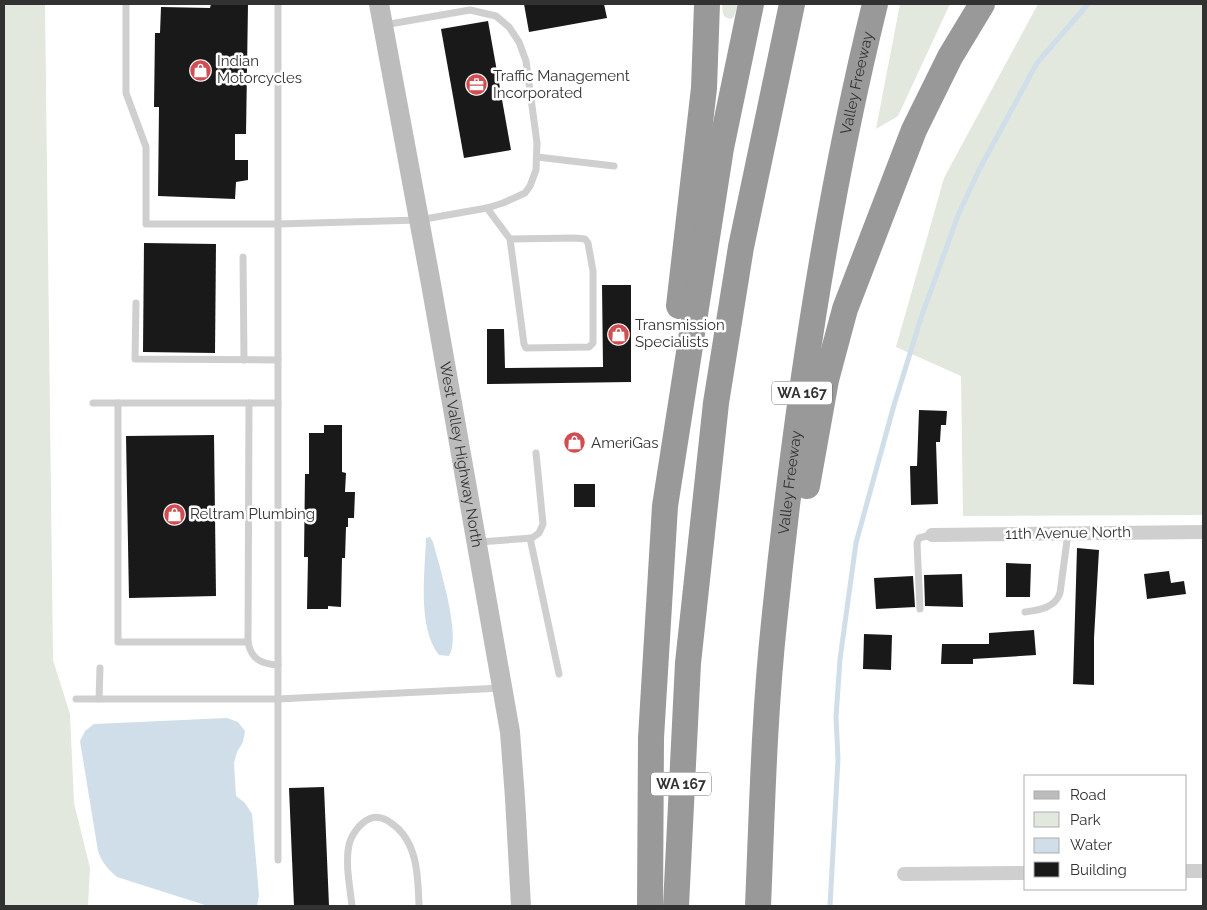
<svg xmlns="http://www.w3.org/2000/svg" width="1207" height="910" font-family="Raleway,sans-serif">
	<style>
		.green { fill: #e2e8dd }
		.water { fill: #cfdee8 }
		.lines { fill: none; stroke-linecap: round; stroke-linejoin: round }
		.stream { stroke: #cfdee8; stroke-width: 5 }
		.building { fill: #191919 }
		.lane { stroke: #cfcfcf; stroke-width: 7 }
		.street { stroke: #cfcfcf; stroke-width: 14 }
		.secondary { stroke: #bcbcbc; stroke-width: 20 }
		.highway { stroke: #999; stroke-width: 26 }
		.labels { text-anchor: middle; stroke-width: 5; stroke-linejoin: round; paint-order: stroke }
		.shield { fill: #fff; stroke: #707070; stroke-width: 1 }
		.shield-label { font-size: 14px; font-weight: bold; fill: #323232 }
		.poi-label { font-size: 15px; fill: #323232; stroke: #fff; text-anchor: start }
		.street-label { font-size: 15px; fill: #323232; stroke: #fff }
	</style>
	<rect width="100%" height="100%" fill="#fff"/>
	<g class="green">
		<polygon points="4,4 45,4 53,660 70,714 74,803 90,868 88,906 4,906"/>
		<polygon points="722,4 738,4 734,17 730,19 725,17 723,14"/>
		<polygon points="900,4 950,4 898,116 876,129"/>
		<polygon points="1038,4 1203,4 1203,515 963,516 961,376 896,347 944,178"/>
	</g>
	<g class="water">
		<path d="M430,537L433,542C439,565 462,637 449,656L439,655C417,627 425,572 426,538Z"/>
		<path d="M227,718L238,722L245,731L243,742L237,752L234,763L236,796L245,803L252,814L259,895L257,906H208L117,877C108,869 102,863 98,851L80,741L85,731L94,724Z"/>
	</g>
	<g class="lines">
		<polyline class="stream" points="830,906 838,759 836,717 840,659 856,543 894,405 922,315 959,213 979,170 1037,63 1088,4"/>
	</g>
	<g class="building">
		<polygon points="211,4 248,4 246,134 235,134 235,160 248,160 248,180 236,182 235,199 158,196 159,107 154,107 155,33 160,33 161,7 210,8"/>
		<polygon points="524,4 604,4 607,18 529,32"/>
		<polygon points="488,21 511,150 464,158 441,29"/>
		<polygon points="144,243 216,244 215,353 143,352"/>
		<polygon points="602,285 631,285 631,382 487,384 487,329 504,329 505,368 603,367"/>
		<polygon points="919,410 947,411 946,425 941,425 940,442 936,442 938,504 911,505 910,466 917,466"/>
		<polygon points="324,425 342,425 342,472 346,473 345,492 355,492 354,518 348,518 348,527 346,527 345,558 342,558 341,607 328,606 328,609 307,609 308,557 304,557 305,474 309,474 309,433 324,433"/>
		<polygon points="214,435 216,596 129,598 126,436"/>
		<rect x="574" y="484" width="21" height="23"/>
		<polygon points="1077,548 1099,550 1094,638 1094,685 1073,684"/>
		<polygon points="1006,563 1031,564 1030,597 1006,597"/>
		<polygon points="1169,571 1171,583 1184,581 1186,594 1147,599 1144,574"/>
		<polygon points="962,574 963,607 925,606 924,575"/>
		<polygon points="913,576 915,607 876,609 874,578"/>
		<polygon points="1034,630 1036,655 973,659 973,664 941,664 942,644 989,644 989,633"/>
		<polygon points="864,634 892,635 891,670 863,669"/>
		<polygon points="324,787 329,906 294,906 289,788"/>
	</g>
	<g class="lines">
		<g class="lane">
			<polyline points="126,4 126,93 146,147 146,224 278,224 419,220 487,208 503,203 525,193 530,186 536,170 537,143 526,61 519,42 509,27 496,16 470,10 384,25"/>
			<polyline points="278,4 278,860"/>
			<polyline points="537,157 614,166"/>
			<polyline points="487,208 510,239 524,344 526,348 589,347 593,343 593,271 588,243 585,239 575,238 510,239"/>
			<polyline points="243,257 244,360"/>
			<polyline points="136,303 135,359 278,360"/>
			<polyline points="93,403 278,403"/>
			<polyline points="118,403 118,642 248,642"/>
			<path d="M249,403L248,642C251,659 261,664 278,665"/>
			<polyline points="530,538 559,674"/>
			<polyline points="479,542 532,538 539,533 543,524 536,453"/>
			<polyline points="920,609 917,543 919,538 934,534"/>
			<path d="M1025,612C1039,610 1055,608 1060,593L1068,533"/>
			<polyline points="76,699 278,699 502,688"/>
			<polyline points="99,699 100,668"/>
			<path d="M352,906C350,887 345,864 349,845C351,835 360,823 369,819C377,815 384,818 391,823C418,841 418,877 419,906"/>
		</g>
		<g class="street">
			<polyline points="932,535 1203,532"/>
			<polyline points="1186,871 1203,871"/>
			<polyline points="904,874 1026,873"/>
		</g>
		<path class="secondary" id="s1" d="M379,4L431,284L510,732L515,798L521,906"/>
		<g class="highway">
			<polyline points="679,306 704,88 707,4"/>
			<polyline points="807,486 826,380 845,309 914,130 950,57 982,4"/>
			<polyline points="650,906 651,738 665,506 721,148 751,4"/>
			<polyline points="676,906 688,663 716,403 741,247 792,4"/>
			<path id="s2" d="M758,906C762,812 764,717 774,623C795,415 825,207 875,4"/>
		</g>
	</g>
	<defs>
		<symbol id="shop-disc" viewBox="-11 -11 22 22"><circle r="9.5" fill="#d04d52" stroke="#fff"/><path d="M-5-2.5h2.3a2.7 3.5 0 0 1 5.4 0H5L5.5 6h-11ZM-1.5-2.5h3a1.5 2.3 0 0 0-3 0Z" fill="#fff"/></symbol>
		<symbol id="office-disc" viewBox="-11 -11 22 22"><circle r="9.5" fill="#d04d52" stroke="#fff"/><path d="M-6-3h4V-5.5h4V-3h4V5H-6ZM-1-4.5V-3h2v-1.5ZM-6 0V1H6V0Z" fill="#fff"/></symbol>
	</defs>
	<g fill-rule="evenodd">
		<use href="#shop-disc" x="188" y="58" width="25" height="25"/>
		<use href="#office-disc" x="464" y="72" width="25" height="25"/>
		<use href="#shop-disc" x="606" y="322" width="25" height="25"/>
		<use href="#shop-disc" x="562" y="430" width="25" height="25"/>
		<use href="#shop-disc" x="162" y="502" width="25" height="25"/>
	</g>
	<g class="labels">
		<g class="shield">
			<rect x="772" y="381.5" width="60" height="23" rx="4"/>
			<rect x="651" y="772.5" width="60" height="23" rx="4"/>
		</g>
		<g class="shield-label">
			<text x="802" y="398">WA 167</text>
			<text x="681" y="789">WA 167</text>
		</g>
		<g class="poi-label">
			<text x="217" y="66">Indian<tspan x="217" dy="17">Motorcycles</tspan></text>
			<text x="493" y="81">Traffic Management<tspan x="493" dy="17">Incorporated</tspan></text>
			<text x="635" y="330">Transmission<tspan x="635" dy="17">Specialists</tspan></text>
			<text x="591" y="448">AmeriGas</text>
			<text x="190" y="519">Reltram Plumbing</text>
		</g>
		<g class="street-label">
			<text dy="5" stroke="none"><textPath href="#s2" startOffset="830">Valley Freeway</textPath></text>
			<text dy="5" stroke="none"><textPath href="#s1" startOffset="458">West Valley Highway North</textPath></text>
			<text dy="5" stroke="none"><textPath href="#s2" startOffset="425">Valley Freeway</textPath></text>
			<text transform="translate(1068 533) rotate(-1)" y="5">11th Avenue North</text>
		</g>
	</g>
	<rect width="1207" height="910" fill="none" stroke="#323232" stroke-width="10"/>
	<rect x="1024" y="775" width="162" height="115" fill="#ffffff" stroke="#adadad"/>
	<rect x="1034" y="791" width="25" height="8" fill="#bcbcbc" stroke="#adadad"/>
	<text x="1070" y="800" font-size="15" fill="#323232">Road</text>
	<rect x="1034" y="812" width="25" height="15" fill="#e2e8dd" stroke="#adadad"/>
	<text x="1070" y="825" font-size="15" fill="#323232">Park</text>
	<rect x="1034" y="838" width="25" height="15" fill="#cfdee8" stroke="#adadad"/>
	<text x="1070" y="850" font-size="15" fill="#323232">Water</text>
	<rect x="1034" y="862" width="25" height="15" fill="#191919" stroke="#adadad"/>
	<text x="1070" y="875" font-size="15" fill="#323232">Building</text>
</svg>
